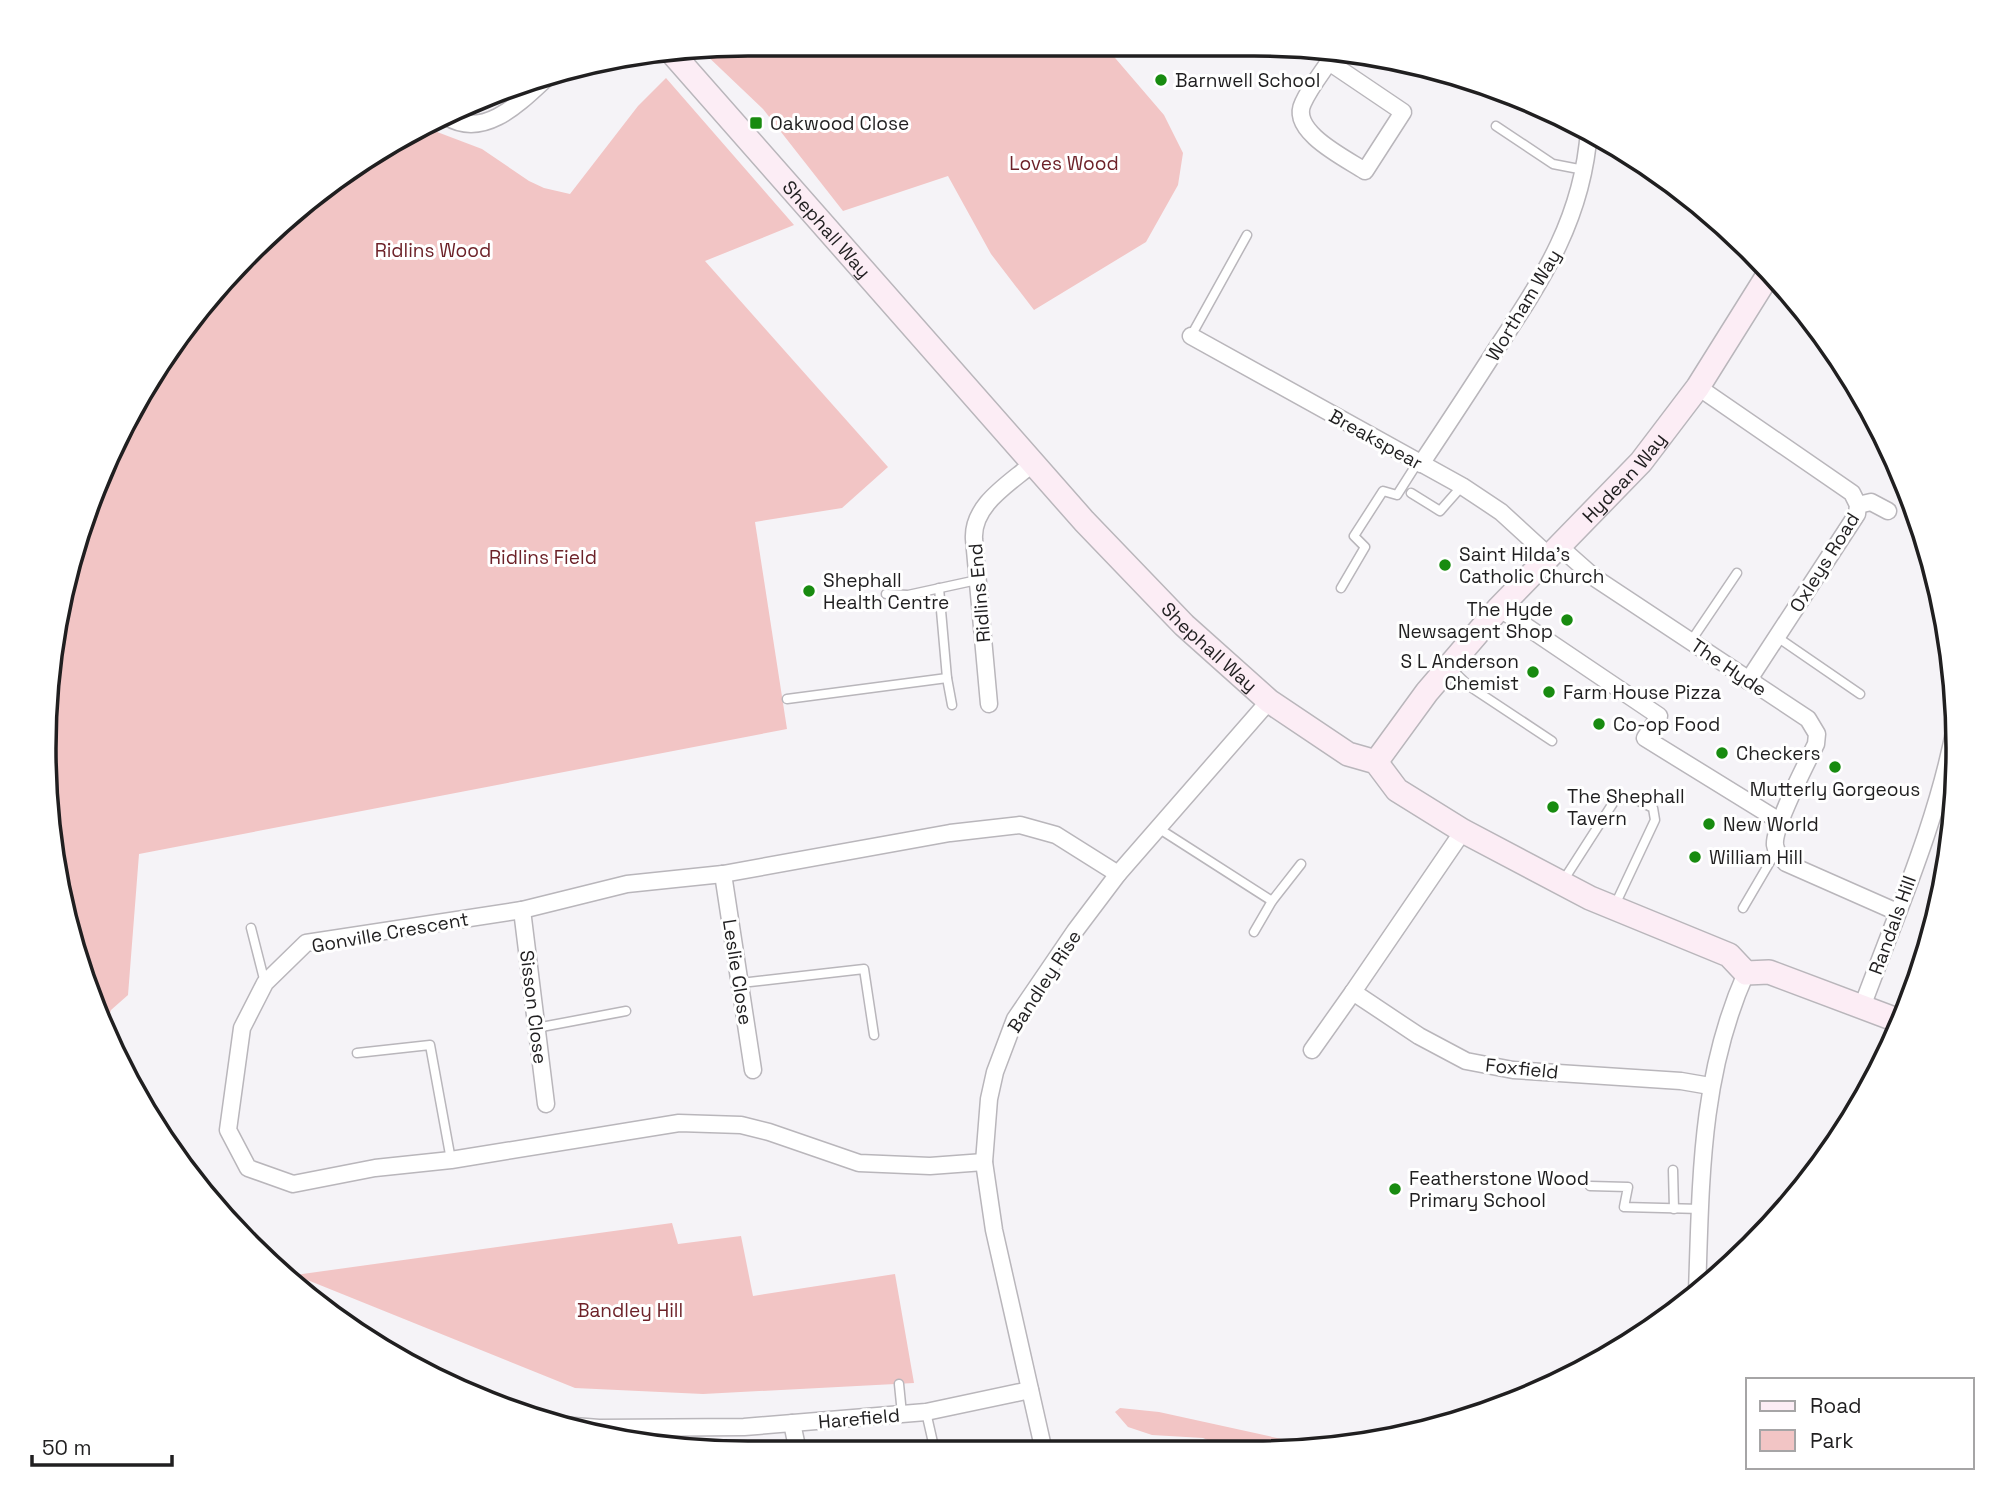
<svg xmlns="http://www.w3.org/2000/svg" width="2002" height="1497" font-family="'Space Grotesk',sans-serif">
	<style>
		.green { fill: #f2c5c5 }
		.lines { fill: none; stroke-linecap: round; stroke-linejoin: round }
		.lane-casing { stroke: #b9b6bb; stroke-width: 11 }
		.street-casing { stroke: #b9b6bb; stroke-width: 19 }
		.secondary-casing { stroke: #b9b6bb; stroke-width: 26 }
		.lane { stroke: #fff; stroke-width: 8 }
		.street { stroke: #fff; stroke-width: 16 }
		.secondary { stroke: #fcedf5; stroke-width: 23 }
		.poi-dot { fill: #188b10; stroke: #fff; stroke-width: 2.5 }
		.labels { text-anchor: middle; stroke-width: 6; stroke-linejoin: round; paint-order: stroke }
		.poi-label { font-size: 19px; fill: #201f20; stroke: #fff; text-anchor: start }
		.park-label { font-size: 19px; fill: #6d2229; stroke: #fff }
		.street-label { font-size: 19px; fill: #201f20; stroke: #fff }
		.rim { fill: none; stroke: #201f20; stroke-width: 3.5 }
	</style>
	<rect width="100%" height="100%" fill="#f5f3f7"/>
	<g class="green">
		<polygon points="749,44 1104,45 1164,115 1183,153 1178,185 1146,242 1034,310 991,254 948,176 843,211 763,109 701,50"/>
		<polygon points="666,78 794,225 705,261 888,467 842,508 755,522 787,729 139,854 128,995 111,1010 106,1025 81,975 45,794 57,611 117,436 163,357 250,250 284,225 296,223 317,208 340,181 396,138 424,127 482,149 529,181 544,188 570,194 638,106"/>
		<polygon points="672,1223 678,1244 741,1236 753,1296 895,1274 914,1383 703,1394 575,1388 295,1275"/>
		<polygon points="1120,1408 1159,1412 1318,1447 1223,1447 1203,1438 1152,1435 1128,1427 1115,1412"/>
	</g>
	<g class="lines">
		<defs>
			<g id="lane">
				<polyline points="1496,126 1553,164 1584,170"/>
				<polyline points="1191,336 1247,235"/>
				<polyline points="1411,493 1440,511 1462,486"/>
				<polyline points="939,588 947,678 952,705"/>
				<polyline points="1341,588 1365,547 1354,536 1383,491 1397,495 1418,462"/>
				<polyline points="886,594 908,595 977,580"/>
				<polyline points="1777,637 1860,694"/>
				<polyline points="1691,641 1737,573"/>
				<polyline points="1449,667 1469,686 1552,741"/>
				<polyline points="787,699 947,678"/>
				<polyline points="1158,828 1272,901"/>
				<polyline points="1563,881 1615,800 1633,798 1653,808 1655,820 1615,905"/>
				<polyline points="1743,908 1777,850"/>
				<polyline points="251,928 265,983"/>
				<polyline points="1254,932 1272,901 1301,864"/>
				<polyline points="741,983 864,969 874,1035"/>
				<polyline points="536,1028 626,1011"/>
				<polyline points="357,1053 430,1045 451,1160"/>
				<polyline points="1839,1140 1849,1117 1852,1117"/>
				<polyline points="1673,1170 1674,1209"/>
				<polyline points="1590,1186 1628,1187 1624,1207 1701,1209"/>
				<polyline points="899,1384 902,1414"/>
				<polyline points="926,1412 934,1447"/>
			</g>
			<g id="street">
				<path d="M1329,62L1403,112L1365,171C1345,158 1289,131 1303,103C1311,85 1326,68 1336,51"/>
				<path d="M447,117C487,141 525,97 552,73"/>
				<polyline points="1191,336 1462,486 1501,512 1550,557"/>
				<polyline points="1698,387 1852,493 1858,505 1857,514 1748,681"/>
				<path d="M1421,464C1447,425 1472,387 1497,348C1544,277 1583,217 1589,130"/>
				<polyline points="1858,505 1871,502 1888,511"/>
				<path d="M1560,547L1595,578L1808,719L1817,734L1816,744C1807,762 1773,828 1775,845C1776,852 1781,858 1786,863L1897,912"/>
				<polyline points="1499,608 1659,716 1645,738 1781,822"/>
				<path d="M989,704L974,539C972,505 1009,484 1032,464"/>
				<polyline points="1463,831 1353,992 1419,1036 1466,1061 1513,1070 1681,1081 1710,1086"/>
				<polyline points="723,874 753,1070"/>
				<polyline points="522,910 546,1104"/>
				<path d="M1862,1007C1896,915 1939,818 1956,722"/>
				<polyline points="1312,1050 1353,992"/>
				<polyline points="984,1162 930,1166 859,1163 769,1132 741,1125 679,1123 451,1160 375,1168 293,1184 248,1168 228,1130 242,1028 265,983 306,943 522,910 627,884 723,874 950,833 1020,825 1056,835 1118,874"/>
				<path d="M1697,1292C1701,1180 1700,1076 1746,973"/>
				<polyline points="792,1423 797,1447"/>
				<polyline points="561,1425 599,1428 744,1427 926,1412 1030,1390"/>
				<polyline points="1043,1447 994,1230 984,1162 989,1099 995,1072 1015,1019 1075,931 1118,874 1269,701"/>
			</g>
			<g id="secondary">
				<path id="s1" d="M673,54L1084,521L1184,625L1269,701L1348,754L1376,762L1397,790L1463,831L1590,898L1729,955L1746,973L1769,972L1902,1022"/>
				<path id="s2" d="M1376,762L1427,692L1499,608L1641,462L1698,387L1770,272"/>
			</g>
		</defs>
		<use href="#lane" class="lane-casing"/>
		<use href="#street" class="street-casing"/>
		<use href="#secondary" class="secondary-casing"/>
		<use href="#lane" class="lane"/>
		<use href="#street" class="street"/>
		<use href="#secondary" class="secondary"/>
	</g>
	<g class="poi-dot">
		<circle cx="1161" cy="80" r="7"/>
		<rect x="749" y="116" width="14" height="14" rx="3.5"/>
		<circle cx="1445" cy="565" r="7"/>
		<circle cx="809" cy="591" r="7"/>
		<circle cx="1567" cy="620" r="7"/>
		<circle cx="1533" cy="672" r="7"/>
		<circle cx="1549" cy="692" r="7"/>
		<circle cx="1599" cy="724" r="7"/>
		<circle cx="1722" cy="753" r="7"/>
		<circle cx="1835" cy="767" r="7"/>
		<circle cx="1553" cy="807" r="7"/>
		<circle cx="1709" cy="824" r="7"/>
		<circle cx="1695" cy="857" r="7"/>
		<circle cx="1395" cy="1189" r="7"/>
	</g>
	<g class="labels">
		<g class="poi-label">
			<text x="1175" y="87">Barnwell School</text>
			<text x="770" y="130">Oakwood Close</text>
			<text x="1459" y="561">Saint Hilda's<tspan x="1459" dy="22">Catholic Church</tspan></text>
			<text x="823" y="587">Shephall<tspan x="823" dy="22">Health Centre</tspan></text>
			<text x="1553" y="616" text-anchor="end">The Hyde<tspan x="1553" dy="22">Newsagent Shop</tspan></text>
			<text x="1519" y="668" text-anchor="end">S L Anderson<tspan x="1519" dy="22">Chemist</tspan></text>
			<text x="1563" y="699">Farm House Pizza</text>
			<text x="1613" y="731">Co-op Food</text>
			<text x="1736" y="760">Checkers</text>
			<text x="1835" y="796" text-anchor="middle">Mutterly Gorgeous</text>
			<text x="1567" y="803">The Shephall<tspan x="1567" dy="22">Tavern</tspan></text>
			<text x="1723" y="831">New World</text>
			<text x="1709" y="864">William Hill</text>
			<text x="1409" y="1185">Featherstone Wood<tspan x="1409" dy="22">Primary School</tspan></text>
		</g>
		<g class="park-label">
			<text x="1064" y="170">Loves Wood</text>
			<text x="433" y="257">Ridlins Wood</text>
			<text x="543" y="564">Ridlins Field</text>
			<text x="630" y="1317">Bandley Hill</text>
		</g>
		<g class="street-label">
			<text dy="7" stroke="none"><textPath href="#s1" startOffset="233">Shephall Way</textPath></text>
			<text transform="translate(1523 305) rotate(-59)" y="7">Wortham Way</text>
			<text transform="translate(1376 439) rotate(29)" y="7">Breakspear</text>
			<text dy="7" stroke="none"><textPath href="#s2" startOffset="378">Hydean Way</textPath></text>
			<text transform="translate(1824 562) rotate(-58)" y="7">Oxleys Road</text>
			<text transform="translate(979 593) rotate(-95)" y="7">Ridlins End</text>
			<text dy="7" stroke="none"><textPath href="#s1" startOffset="800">Shephall Way</textPath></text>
			<text transform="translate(1729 667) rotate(34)" y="7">The Hyde</text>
			<text transform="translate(1892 925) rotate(-70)" y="7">Randals Hill</text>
			<text transform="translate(390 932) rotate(-10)" y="7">Gonville Crescent</text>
			<text transform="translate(738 972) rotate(81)" y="7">Leslie Close</text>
			<text transform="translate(1044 981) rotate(-57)" y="7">Bandley Rise</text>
			<text transform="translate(534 1007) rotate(83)" y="7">Sisson Close</text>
			<text transform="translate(1522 1068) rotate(6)" y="7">Foxfield</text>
			<text transform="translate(859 1418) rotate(-5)" y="7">Harefield</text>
		</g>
	</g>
	<path d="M0 0H2002V1497H0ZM748 56H1254A692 692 0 0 1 1946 748V749A692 692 0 0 1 1254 1441H748A692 692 0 0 1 56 749V748A692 692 0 0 1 748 56Z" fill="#fff" fill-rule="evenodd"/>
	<path class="rim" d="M748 56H1254A692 692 0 0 1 1946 748V749A692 692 0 0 1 1254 1441H748A692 692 0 0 1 56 749V748A692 692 0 0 1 748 56Z"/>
	<rect x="1746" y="1378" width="228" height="91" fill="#ffffff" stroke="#a6a5a6" stroke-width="2"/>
	<rect x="1760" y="1401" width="35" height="10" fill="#fcedf5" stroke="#a6a5a6" stroke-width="2"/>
	<text x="1810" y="1413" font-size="21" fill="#201f20">Road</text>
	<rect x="1760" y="1430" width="35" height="21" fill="#f2c5c5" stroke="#a6a5a6" stroke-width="2"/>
	<text x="1810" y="1448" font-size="21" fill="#201f20">Park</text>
	<path d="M32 1455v10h140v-10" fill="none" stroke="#201f20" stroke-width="3.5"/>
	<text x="42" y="1455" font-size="21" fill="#201f20" stroke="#ffffff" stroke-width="5" paint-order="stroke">50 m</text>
</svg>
